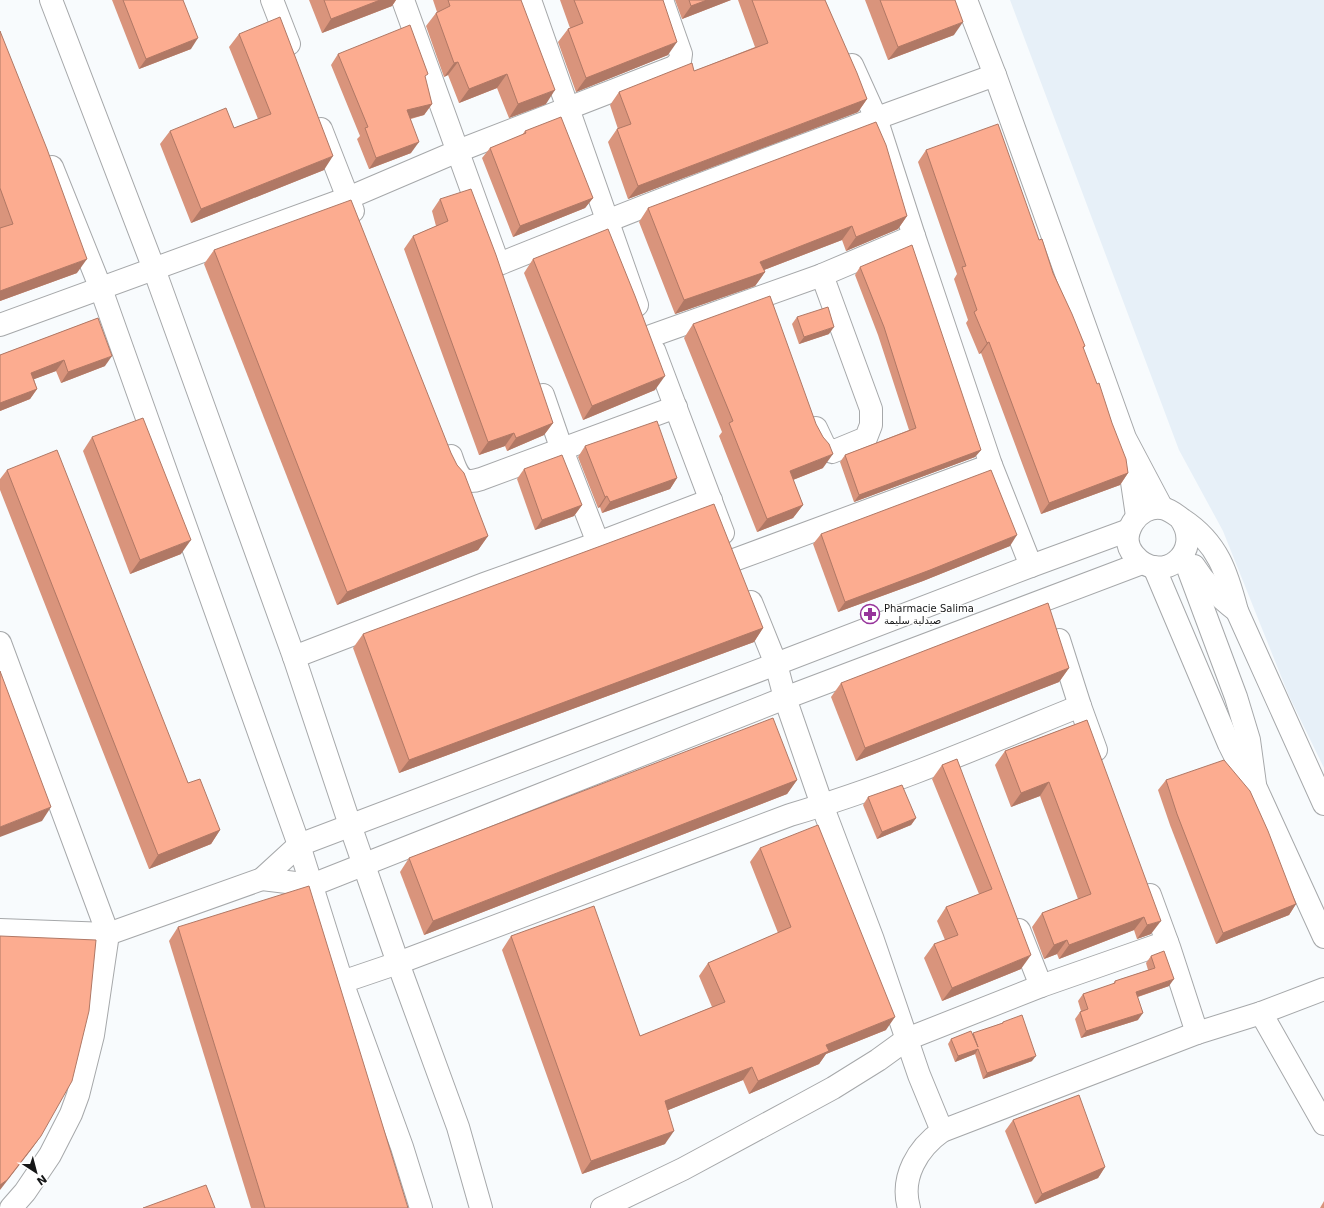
<svg xmlns="http://www.w3.org/2000/svg" width="1324" height="1208" font-family="'DejaVu Sans',Vazirmatn,sans-serif">
	<style>
		.built { fill: #e7f0f8 }
		.lines { fill: none; stroke-linecap: round; stroke-linejoin: round }
		.minor-casing { stroke: #a6a8aa; stroke-width: 24 }
		.minor { stroke: #fff; stroke-width: 22 }
		.wall { fill: #d9947c }
		.shaded-wall { fill: #b07865 }
		.building { fill: #fcac90; stroke: #b07865 }
		.labels { text-anchor: middle; stroke-width: 3; stroke-linejoin: round; paint-order: stroke }
		.poi-label { font-size: 10px; fill: #151617; stroke: #fff; text-anchor: start }
	</style>
	<rect width="100%" height="100%" fill="#f8fbfd"/>
	<polygon class="built" points="1010,0 1324,0 1324,768 1289,696 1223,531 1179,450"/>
	<g class="lines">
		<defs>
			<g id="minor">
				<polyline points="51,0 154,269 294,657 350,825 398,963 458,1127 481,1208"/>
				<polyline points="272,0 289,44"/>
				<polyline points="403,0 497,260"/>
				<polyline points="530,0 637,305"/>
				<polyline points="966,0 995,75 1125,438 1162,508"/>
				<polyline points="852,65 876,118 914,236 991,465 1031,566"/>
				<polyline points="321,129 353,211"/>
				<polyline points="52,167 101,289 299,845 342,982 402,1147 421,1208"/>
				<path d="M499,264C663,198 828,135 995,75"/>
				<polyline points="0,325 348,198 458,151 674,67 680,61 681,54 662,0"/>
				<polyline points="648,337 822,275 914,236"/>
				<polyline points="654,350 723,533"/>
				<polyline points="543,395 562,450 598,543"/>
				<polyline points="816,428 824,445 832,452 866,438 871,425 871,409 822,275"/>
				<polyline points="1128,455 1137,516"/>
				<path d="M451,456C454,465 459,482 471,481C474,481 478,480 481,479L676,407"/>
				<path d="M1180,518C1205,552 1161,587 1134,555C1117,536 1138,504 1162,508C1171,510 1176,515 1183,520C1218,543 1227,573 1237,611L1324,804"/>
				<polyline points="1183,555 1236,697 1249,740 1255,784"/>
				<polyline points="734,560 991,465"/>
				<path d="M1194,566C1205,584 1220,598 1237,611"/>
				<polyline points="1154,567 1229,744 1241,768 1256,788 1324,937"/>
				<polyline points="751,602 776,664 785,698 822,805 873,940 919,1075 942,1131"/>
				<polyline points="1059,640 1080,706 1096,750"/>
				<polyline points="0,643 108,934 93,1035 78,1095 71,1114 50,1155 25,1192 11,1208"/>
				<polyline points="294,657 484,584 598,543 711,500"/>
				<polyline points="262,879 312,885 785,698 1142,563"/>
				<polyline points="1150,895 1169,947 1197,1033"/>
				<polyline points="0,930 108,934 262,879 299,845 776,664 1031,566 1129,530"/>
				<polyline points="1019,930 1041,986"/>
				<path d="M342,982L398,963L790,815C889,786 984,745 1080,706"/>
				<polyline points="1261,1013 1324,1124"/>
				<polyline points="602,1208 683,1169 798,1107 833,1088 878,1060 907,1039 1041,986 1167,942"/>
				<path d="M909,1208C900,1177 918,1148 942,1131L1197,1033L1261,1013L1324,989"/>
			</g>
		</defs>
		<use href="#minor" class="minor-casing"/>
		<use href="#minor" class="minor"/>
	</g>
	<g class="wall">
		<polygon points="112,0 183,0 191,49 139,69"/>
		<polygon points="309,0 396,0 392,6 322,33"/>
		<polygon points="433,0 521,0 546,104 509,118 497,88 459,103 448,75 444,77 426,26 436,13 437,12"/>
		<polygon points="560,0 663,0 668,55 576,92 558,42 568,29 570,28"/>
		<polygon points="675,0 731,0 682,19"/>
		<polygon points="738,0 825,0 867,99 858,112 628,199 608,142 617,129 618,129 610,105 619,92 694,71 755,47"/>
		<polygon points="865,0 955,0 954,35 888,60"/>
		<polygon points="0,31 77,273 0,301"/>
		<polygon points="239,34 324,170 191,223 160,144 170,131 234,128 258,119 229,47"/>
		<polygon points="338,54 425,79 432,104 424,115 411,119 411,153 369,169 357,139 360,136 331,65"/>
		<polygon points="525,131 593,198 585,208 513,237 482,158 490,148 522,135"/>
		<polygon points="926,150 1039,240 1085,346 1083,349 1128,473 1120,485 1041,514 981,353 979,354 966,323 968,320 954,279 957,274 918,162"/>
		<polygon points="440,199 553,423 544,435 507,451 505,446 479,455 404,249 413,236 436,226 432,211"/>
		<polygon points="648,208 907,216 898,229 846,251 842,240 764,270 765,272 755,286 675,314 639,222"/>
		<polygon points="214,250 451,453 488,536 478,550 337,605 204,264"/>
		<polygon points="533,259 655,390 583,420 524,273"/>
		<polygon points="860,267 981,450 975,457 854,502 840,462 845,455 909,430 878,335 855,275"/>
		<polygon points="797,317 829,334 799,344 792,324"/>
		<polygon points="98,318 105,366 61,383 56,371 34,379 37,389 30,399 0,411 0,355"/>
		<polygon points="693,324 823,468 793,480 803,505 793,518 757,532 719,436 722,432 684,338"/>
		<polygon points="92,437 181,554 130,574 83,451"/>
		<polygon points="585,446 677,478 670,489 602,513 600,507 598,508 578,457"/>
		<polygon points="524,469 582,505 574,516 535,530 517,479"/>
		<polygon points="7,470 188,783 220,830 211,844 149,869 0,490 0,479"/>
		<polygon points="821,534 1010,546 923,581 838,612 813,544"/>
		<polygon points="763,628 754,642 399,773 353,648 363,634"/>
		<polygon points="1069,668 1059,682 856,761 831,697 841,683"/>
		<polygon points="1087,720 1151,934 1137,939 1134,930 1059,959 1057,954 1044,959 1032,927 1042,913 1078,899 1040,796 1011,807 995,765 1005,751"/>
		<polygon points="957,759 1021,969 942,1001 924,958 934,944 945,940 937,921 946,907 979,894 932,779 942,765"/>
		<polygon points="797,780 787,794 424,935 400,872 409,858"/>
		<polygon points="1166,780 1296,904 1289,915 1216,944 1170,825 1158,790"/>
		<polygon points="868,797 916,818 911,825 877,839 863,805"/>
		<polygon points="760,848 886,1030 826,1054 819,1064 749,1094 743,1080 668,1110 665,1144 582,1174 502,950 511,936 640,1036 712,1007 699,976 708,963 778,933 750,862"/>
		<polygon points="178,927 408,1208 251,1208 169,941"/>
		<polygon points="1151,956 1169,986 1138,997 1138,1020 1081,1038 1075,1019 1080,1012 1081,1011 1078,1001 1083,994 1113,984 1115,981 1148,970 1146,963"/>
		<polygon points="1003,1022 1032,1061 983,1079 975,1054 955,1062 948,1044 951,1039 973,1034 1002,1023"/>
		<polygon points="1013,1120 1105,1167 1098,1178 1035,1204 1005,1131"/>
		<polygon points="1324,1201 1324,1208 1320,1208"/>
	</g>
	<g class="shaded-wall">
		<polygon points="380,0 396,0 392,6 322,33 331,19"/>
		<polygon points="707,0 731,0 682,19 691,6"/>
		<polygon points="963,22 954,35 888,60 898,47"/>
		<polygon points="198,38 191,49 139,69 146,59"/>
		<polygon points="677,42 668,55 576,92 586,78"/>
		<polygon points="458,62 448,75 444,77 454,63"/>
		<polygon points="507,74 497,88 459,103 469,89"/>
		<polygon points="555,90 546,104 509,118 518,104"/>
		<polygon points="867,99 858,112 628,199 638,186"/>
		<polygon points="432,104 424,115 400,121 407,110"/>
		<polygon points="419,142 411,153 369,169 376,158"/>
		<polygon points="333,156 324,170 191,223 201,209"/>
		<polygon points="593,198 585,208 513,237 520,226"/>
		<polygon points="907,216 898,229 846,251 856,237"/>
		<polygon points="852,226 842,240 751,275 760,262"/>
		<polygon points="87,259 77,273 0,301 0,291"/>
		<polygon points="765,272 755,286 675,314 684,300"/>
		<polygon points="834,327 829,334 799,344 804,337"/>
		<polygon points="989,342 981,353 979,354 987,343"/>
		<polygon points="112,356 105,366 61,383 68,372"/>
		<polygon points="64,360 56,371 24,383 31,373"/>
		<polygon points="665,376 655,390 583,420 592,406"/>
		<polygon points="37,389 30,399 0,411 0,403"/>
		<polygon points="553,423 544,435 507,451 516,438"/>
		<polygon points="514,433 505,446 479,455 488,442"/>
		<polygon points="981,450 975,457 854,502 859,495"/>
		<polygon points="833,454 823,468 780,485 790,471"/>
		<polygon points="1128,473 1120,485 1041,514 1049,503"/>
		<polygon points="677,478 670,489 602,513 610,502"/>
		<polygon points="607,496 600,507 598,508 605,497"/>
		<polygon points="582,505 574,516 535,530 542,520"/>
		<polygon points="803,505 793,518 757,532 767,519"/>
		<polygon points="1017,535 1010,546 923,581 838,612 845,602"/>
		<polygon points="488,536 478,550 337,605 347,592"/>
		<polygon points="191,540 181,554 130,574 140,560"/>
		<polygon points="763,628 754,642 399,773 409,760"/>
		<polygon points="1069,668 1059,682 856,761 865,748"/>
		<polygon points="797,780 787,794 424,935 433,921"/>
		<polygon points="1049,782 1040,796 1011,807 1021,793"/>
		<polygon points="51,807 42,821 0,837 0,827"/>
		<polygon points="916,818 911,825 877,839 882,832"/>
		<polygon points="220,830 211,844 149,869 158,855"/>
		<polygon points="1296,904 1289,915 1216,944 1223,933"/>
		<polygon points="1144,917 1134,930 1059,959 1069,945"/>
		<polygon points="1161,921 1151,934 1137,939 1147,925"/>
		<polygon points="1067,940 1057,954 1044,959 1054,945"/>
		<polygon points="1031,955 1021,969 942,1001 952,988"/>
		<polygon points="1174,979 1169,986 1131,999 1136,992"/>
		<polygon points="1143,1013 1138,1020 1081,1038 1086,1031"/>
		<polygon points="895,1017 886,1030 826,1054 819,1064 749,1094 758,1081 826,1045"/>
		<polygon points="978,1049 975,1054 955,1062 958,1056"/>
		<polygon points="1036,1056 1032,1061 983,1079 987,1073"/>
		<polygon points="752,1067 743,1080 656,1115 665,1101"/>
		<polygon points="674,1131 665,1144 582,1174 591,1161"/>
		<polygon points="41,1136 31,1150 0,1190 0,1185"/>
		<polygon points="1105,1167 1098,1178 1035,1204 1042,1194"/>
	</g>
	<g class="building">
		<polygon points="123,0 183,0 198,38 146,59"/>
		<polygon points="324,0 380,0 331,19"/>
		<polygon points="448,0 521,0 555,90 518,104 507,74 469,89 458,62 454,63 436,13 450,6"/>
		<polygon points="574,0 663,0 677,42 586,78 568,29 583,23"/>
		<polygon points="689,0 707,0 691,6"/>
		<polygon points="752,0 825,0 857,73 867,99 638,186 617,129 631,124 619,92 692,63 694,71 768,43"/>
		<polygon points="880,0 955,0 963,22 898,47"/>
		<polygon points="280,17 333,156 201,209 170,131 226,108 234,128 271,114 239,34"/>
		<polygon points="410,25 428,74 425,76 432,104 407,110 419,142 376,158 365,128 368,127 338,54"/>
		<polygon points="0,31 47,149 87,259 0,291 0,228 13,224 0,188"/>
		<polygon points="561,117 593,198 520,226 490,148 526,133 525,131"/>
		<polygon points="876,122 886,145 907,216 856,237 852,226 760,262 765,272 684,300 648,208"/>
		<polygon points="998,124 1039,240 1042,239 1053,273 1072,314 1085,346 1083,347 1097,384 1099,383 1112,423 1126,459 1128,473 1049,503 989,342 987,343 974,312 977,310 962,267 966,266 926,150"/>
		<polygon points="471,189 496,255 553,423 516,438 514,433 488,442 413,236 448,221 440,199"/>
		<polygon points="351,200 451,453 457,465 464,473 488,536 347,592 214,250"/>
		<polygon points="608,229 635,296 665,376 592,406 533,259"/>
		<polygon points="912,245 981,450 859,495 845,455 916,428 884,327 860,267"/>
		<polygon points="770,296 816,424 823,437 829,444 833,454 790,471 803,505 767,519 729,423 733,421 693,324"/>
		<polygon points="828,307 834,327 804,337 797,317"/>
		<polygon points="98,318 112,356 68,372 64,360 31,373 37,389 0,403 0,355"/>
		<polygon points="143,418 191,540 140,560 92,437"/>
		<polygon points="657,421 677,478 610,502 607,496 605,497 585,446"/>
		<polygon points="57,450 188,783 200,779 220,830 158,855 7,470"/>
		<polygon points="562,455 582,505 542,520 524,469"/>
		<polygon points="991,470 1017,535 930,570 845,602 821,534"/>
		<polygon points="714,504 763,628 409,760 363,634"/>
		<polygon points="1048,603 1069,668 865,748 841,683"/>
		<polygon points="0,671 51,807 0,827"/>
		<polygon points="773,718 797,780 433,921 409,858"/>
		<polygon points="1087,720 1161,921 1147,925 1144,917 1069,945 1067,940 1054,945 1042,913 1091,894 1049,782 1021,793 1005,751"/>
		<polygon points="957,759 1031,955 952,988 934,944 958,935 946,907 992,889 942,765"/>
		<polygon points="1224,760 1250,791 1268,831 1296,904 1223,933 1177,814 1166,780"/>
		<polygon points="902,785 916,818 882,832 868,797"/>
		<polygon points="818,825 895,1017 826,1045 829,1051 758,1081 752,1067 665,1101 674,1131 591,1161 511,936 594,906 640,1036 725,1002 708,963 791,927 760,848"/>
		<polygon points="309,886 408,1208 265,1208 178,927"/>
		<polygon points="0,936 96,940 89,1011 72,1081 41,1136 7,1180 0,1185"/>
		<polygon points="1164,951 1174,979 1136,992 1143,1013 1086,1031 1080,1012 1088,1009 1083,994 1115,983 1115,981 1155,968 1151,956"/>
		<polygon points="1022,1015 1036,1056 987,1073 978,1049 958,1056 951,1039 971,1031 978,1047 973,1033 1003,1023 1003,1022"/>
		<polygon points="1079,1095 1105,1167 1042,1194 1013,1120"/>
		<polygon points="206,1185 215,1208 143,1208"/>
	</g>
	<defs>
		<symbol id="pharmacy-ring" viewBox="-11 -11 22 22"><circle r="9.5" fill="#fff" stroke="#97349b" stroke-width="1.5"/><path d="M-2-6h4v4h4v4h-4v4h-4v-4h-4v-4h4Z" fill="#97349b"/></symbol>
	</defs>
	<g fill-rule="evenodd">
		<use href="#pharmacy-ring" x="859" y="603" width="22" height="22"/>
	</g>
	<g class="labels">
		<g class="poi-label">
			<text x="884" y="612">Pharmacie Salima<tspan x="884" dy="12">صيدلية سليمة</tspan></text>
		</g>
	</g>
	<g transform="translate(36 1172) rotate(144)" stroke="#ffffff" stroke-width="3" paint-order="stroke">
	<path d="M0-3L7 15L0 10L-7 15Z" fill="#151617"/>
	<text y="-6" font-size="11" font-weight="bold" text-anchor="middle" fill="#151617">N</text>
	</g>
</svg>
